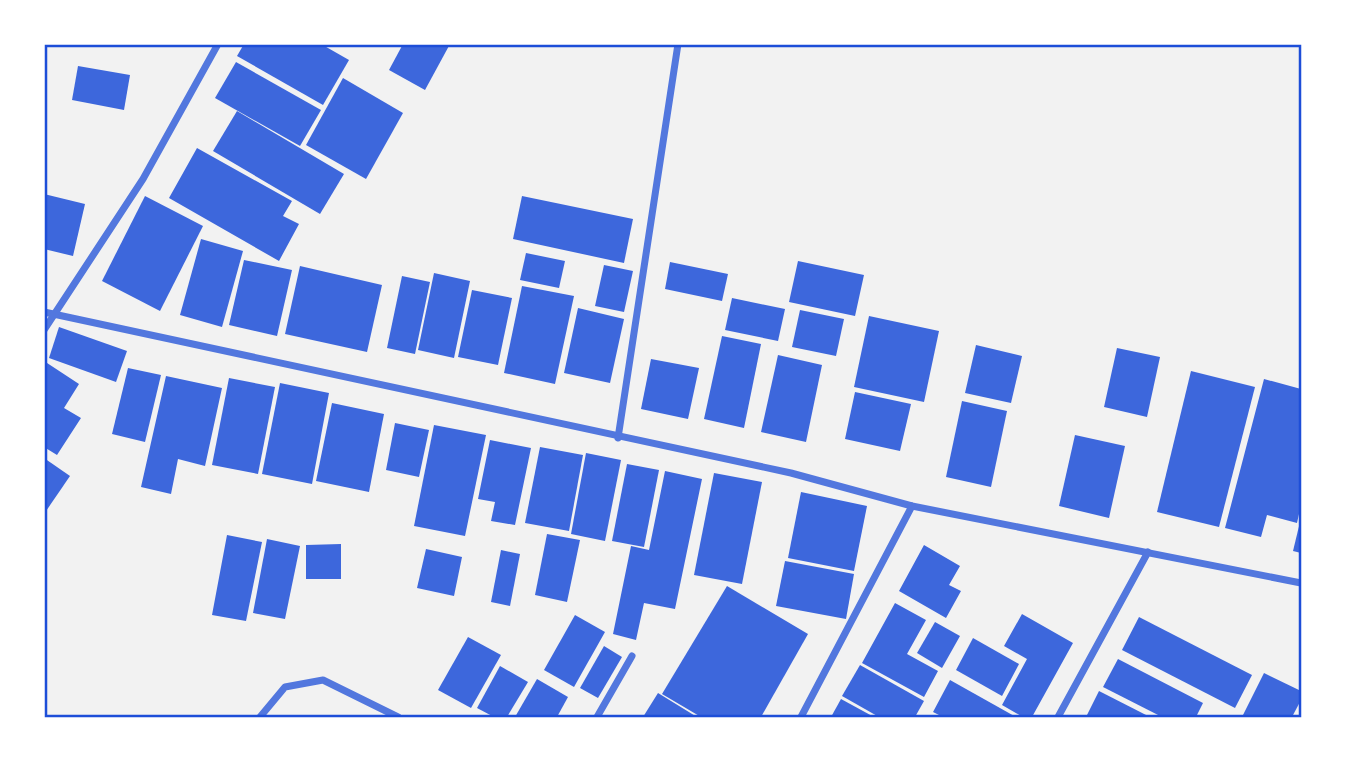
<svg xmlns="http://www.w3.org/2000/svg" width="1345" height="761" font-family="'Archivo Narrow',sans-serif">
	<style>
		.building { fill: #3d67dc }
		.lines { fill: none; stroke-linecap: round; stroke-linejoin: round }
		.minor { stroke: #5277de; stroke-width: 7 }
		.neatline { fill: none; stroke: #1d4ed8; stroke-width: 2.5 }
	</style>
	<rect width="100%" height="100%" fill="#f2f2f2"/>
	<g class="building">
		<polygon points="244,44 321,44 349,60 323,105 237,56"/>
		<polygon points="403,44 450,44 425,90 389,70"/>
		<polygon points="236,62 321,110 300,146 215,98"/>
		<polygon points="78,66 130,75 124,110 72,100"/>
		<polygon points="343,78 403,113 366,179 306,145"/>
		<polygon points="237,111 344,174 320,214 213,151"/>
		<polygon points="197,148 292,201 283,216 299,224 279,261 169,198"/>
		<polygon points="44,194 85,204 73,256 44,249"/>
		<polygon points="145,196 203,226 160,311 102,281"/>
		<polygon points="522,196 633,219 624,263 513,239"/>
		<polygon points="201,239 243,251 222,327 180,315"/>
		<polygon points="526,253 565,261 559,288 520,280"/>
		<polygon points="244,260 292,270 277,336 229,325"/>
		<polygon points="798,261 864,275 855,316 789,302"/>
		<polygon points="670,262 728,274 722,301 665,289"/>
		<polygon points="604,265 633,271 624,312 595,306"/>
		<polygon points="300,266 382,285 367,352 285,334"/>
		<polygon points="434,273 470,281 454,358 418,350"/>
		<polygon points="402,276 430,282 415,354 387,348"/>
		<polygon points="522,286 574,296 555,384 504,373"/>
		<polygon points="472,290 512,298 498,365 458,357"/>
		<polygon points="732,298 785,309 778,341 725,330"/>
		<polygon points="578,308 624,319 610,383 564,373"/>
		<polygon points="800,310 844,319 836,356 792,347"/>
		<polygon points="869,316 939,331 924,402 854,387"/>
		<polygon points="59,327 127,351 116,382 49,358"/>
		<polygon points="722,336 761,344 744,428 704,419"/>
		<polygon points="976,345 1022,356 1011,403 965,393"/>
		<polygon points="1117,348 1160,357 1147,417 1104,407"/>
		<polygon points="778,355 822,365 806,442 761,432"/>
		<polygon points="651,359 699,368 688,419 641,409"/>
		<polygon points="44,361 79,384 64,408 81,418 57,455 44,447"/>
		<polygon points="128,368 161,375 145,442 112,434"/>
		<polygon points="1191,371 1255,387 1219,527 1157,512"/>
		<polygon points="166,376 222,388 205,466 178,459 171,494 141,487"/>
		<polygon points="229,378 275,387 258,474 212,465"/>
		<polygon points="1264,379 1301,389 1301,505 1297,523 1267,515 1261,537 1225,528"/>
		<polygon points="280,383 329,393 312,484 262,474"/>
		<polygon points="855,392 911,404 900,451 845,439"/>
		<polygon points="962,401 1007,411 991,487 946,477"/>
		<polygon points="332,403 384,414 369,492 316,481"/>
		<polygon points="395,423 429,430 419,477 386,470"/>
		<polygon points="434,425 486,435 465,536 414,526"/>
		<polygon points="1075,435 1125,446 1109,518 1059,506"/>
		<polygon points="490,440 531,448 515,525 491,521 495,502 478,499"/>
		<polygon points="540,447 583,455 569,531 525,523"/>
		<polygon points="586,453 621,460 605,541 571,534"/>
		<polygon points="44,458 70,476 44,514"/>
		<polygon points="627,464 659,470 644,547 612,541"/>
		<polygon points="665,471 702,479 675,609 644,603 636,640 613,634 631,546 649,550"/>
		<polygon points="714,473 762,482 742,584 694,575"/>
		<polygon points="801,492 867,506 854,571 788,558"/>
		<polygon points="1300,522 1301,522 1301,553 1293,551"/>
		<polygon points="547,534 580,540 567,602 535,595"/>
		<polygon points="227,535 262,542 246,621 212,615"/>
		<polygon points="267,539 300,546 285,619 253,613"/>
		<polygon points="341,544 341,579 306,579 306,545"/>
		<polygon points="924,545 960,566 949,585 961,591 946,618 899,591"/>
		<polygon points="426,549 462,557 454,596 417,588"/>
		<polygon points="501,550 520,554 510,606 491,602"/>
		<polygon points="785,561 854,574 846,619 776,606"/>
		<polygon points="727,586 808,634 761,717 701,717 662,694"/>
		<polygon points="895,603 926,620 907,654 938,671 924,697 862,663"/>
		<polygon points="1022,614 1073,643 1032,717 1023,717 1002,705 1027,659 1004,646"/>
		<polygon points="575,615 605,632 574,687 544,670"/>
		<polygon points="1139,617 1252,675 1235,708 1122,650"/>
		<polygon points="935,622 960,636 942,668 917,653"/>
		<polygon points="468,637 501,655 471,708 438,690"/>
		<polygon points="973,638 1019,664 1002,696 956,670"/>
		<polygon points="604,646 622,657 598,698 580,688"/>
		<polygon points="1118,659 1203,703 1196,717 1162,717 1103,687"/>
		<polygon points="860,665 924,701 915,717 879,717 842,696"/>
		<polygon points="500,666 528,682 507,717 494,717 477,708"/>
		<polygon points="1264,673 1301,691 1301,700 1292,717 1243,715"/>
		<polygon points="537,679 568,697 557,717 515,717"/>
		<polygon points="950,680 1016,717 943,717 933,712"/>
		<polygon points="1099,691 1150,717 1086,717"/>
		<polygon points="658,693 697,717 643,717"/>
		<polygon points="841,699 874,717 831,717"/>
	</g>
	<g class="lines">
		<g class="minor">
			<polyline points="44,312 791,473 912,506 1301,583"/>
			<polyline points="44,330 143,179 218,44"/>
			<polyline points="618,438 678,44"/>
			<polyline points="260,717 285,687 323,680 398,717"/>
			<polyline points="597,717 632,656"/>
			<polyline points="801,717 912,506"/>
			<polyline points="1058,717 1148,552"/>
		</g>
	</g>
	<rect width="1345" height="761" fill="none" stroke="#ffffff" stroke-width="91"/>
	<rect x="46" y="46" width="1254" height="670" class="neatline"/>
</svg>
